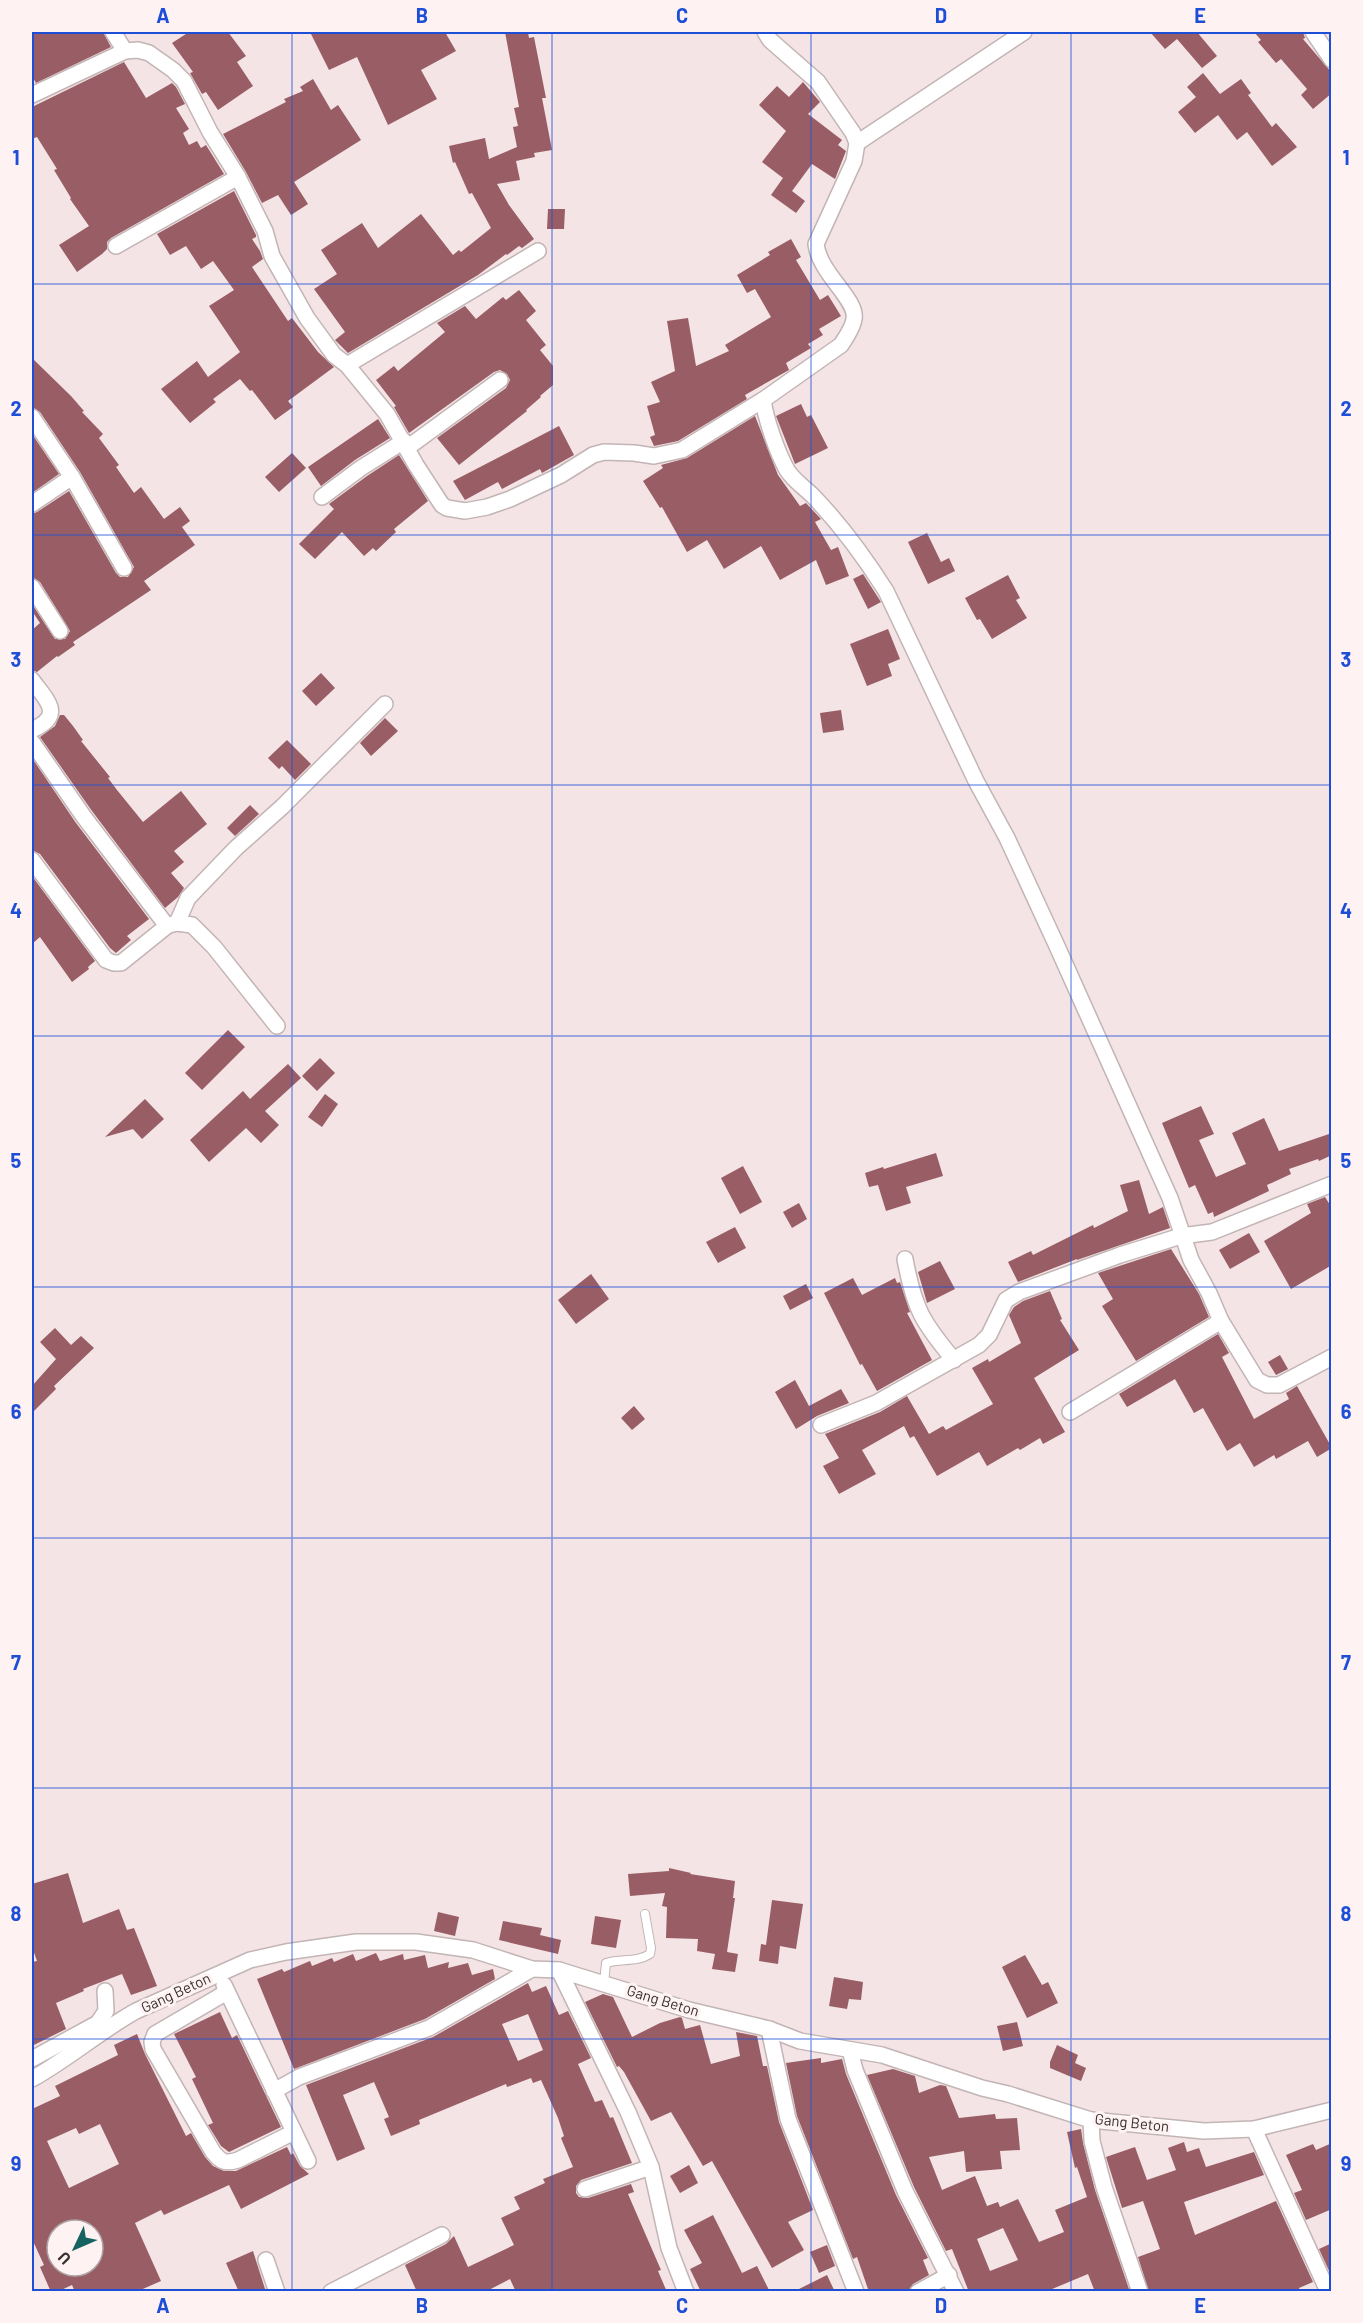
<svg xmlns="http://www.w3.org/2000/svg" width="1363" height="2323" font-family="Barlow,sans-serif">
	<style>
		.building { fill: #985d65; fill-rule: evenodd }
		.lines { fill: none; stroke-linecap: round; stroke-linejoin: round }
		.service-casing { stroke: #c3b4b5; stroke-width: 10 }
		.minor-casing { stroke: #c3b4b5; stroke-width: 18 }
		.service { stroke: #fff; stroke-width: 8 }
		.minor { stroke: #fff; stroke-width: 15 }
		.grid { fill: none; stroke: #1d4ed8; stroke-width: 1.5; stroke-opacity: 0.55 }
		.labels { text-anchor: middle; stroke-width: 6; stroke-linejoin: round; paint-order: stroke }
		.street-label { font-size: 15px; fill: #363031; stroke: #fff2f3 }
		.neatline { fill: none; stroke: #1d4ed8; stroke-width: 2 }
		.grid-label { font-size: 20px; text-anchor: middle; font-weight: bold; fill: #1d4ed8 }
	</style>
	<rect width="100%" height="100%" fill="#f4e4e5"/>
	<g class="building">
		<polygon points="32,32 103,32 111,47 36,83 32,76"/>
		<polygon points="189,32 228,32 246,56 237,62 253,86 218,110 206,92 202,94 190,73 193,72 172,43"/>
		<polygon points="310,32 445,32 456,51 421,70 437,99 388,125 357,57 329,70"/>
		<polygon points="505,32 528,32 529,38 534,37 546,98 542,98 552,150 534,153 535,157 516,161 520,180 497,184 509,205 534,239 522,248 519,246 507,255 506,254 478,275 348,353 335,340 345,332 314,289 337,274 321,250 362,223 378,248 421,214 453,255 459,250 461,252 491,228 472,193 469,194 455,162 453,163 449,146 485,138 489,159 517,147 513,127 518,126 514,108 519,107"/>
		<polygon points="1150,32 1197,32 1217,56 1202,68 1177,39 1165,49"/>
		<polygon points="1254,32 1303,32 1305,38 1303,39 1332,73 1332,93 1313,109 1301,95 1307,89 1281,59 1276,63 1258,42 1261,40"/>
		<polygon points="124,62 146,98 172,83 176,87 185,104 176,108 189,129 183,133 189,145 197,141 201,148 206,145 224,174 111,238 107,242 107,249 102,254 77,272 59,245 89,226 70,199 71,198 54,170 57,169 37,137 32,139 32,107"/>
		<polygon points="1203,73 1220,94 1241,79 1251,93 1248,95 1272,127 1276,123 1297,147 1272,166 1247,132 1237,140 1218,115 1195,133 1178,112 1196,97 1187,87"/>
		<polygon points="313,79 331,110 338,105 361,140 294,182 308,204 291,215 278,195 262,203 246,172 223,134 286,102 284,99 303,91 300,87"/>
		<polygon points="803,82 820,102 808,114 842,140 838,145 846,151 835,179 812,164 792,191 805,201 796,213 771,195 783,178 762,162 786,131 759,105 777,86 789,97"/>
		<polygon points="234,191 256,235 256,237 252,239 260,251 263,259 252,267 288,321 292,318 318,352 334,367 288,401 293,407 275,420 252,390 250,391 240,379 213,399 216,402 190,423 161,389 197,361 208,377 240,352 209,306 234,290 213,261 201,269 186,246 170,255 157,234"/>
		<polygon points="548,209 565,209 564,229 547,229"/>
		<polygon points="791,239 801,257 796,260 820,300 828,295 841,316 819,329 823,335 808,344 811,348 786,363 789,370 745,395 747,399 678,441 654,446 650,437 655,435 647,406 660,402 651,382 675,371 667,321 688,318 696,366 729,351 725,345 771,317 755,289 747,293 737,275 770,255 768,252"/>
		<polygon points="519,290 536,311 526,320 546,345 540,350 553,366 553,385 540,396 541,397 526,410 527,411 459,465 437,438 506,388 510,380 507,374 500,370 494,372 409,433 394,407 396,406 376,380 394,366 398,371 445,332 437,323 465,306 476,319 503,297 506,300"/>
		<polygon points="32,358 71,396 84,411 82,412 103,434 99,438 119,465 116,467 134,493 141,487 164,519 180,507 190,521 182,527 195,545 144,581 151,590 73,642 75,645 58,657 57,656 37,672 32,670 32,630 40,623 32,611 32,604 55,639 65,639 70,631 40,582 32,577 32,514 37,512 69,491 116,573 120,577 128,577 134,567 80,472 40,412 32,407"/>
		<polygon points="801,404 807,417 811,415 828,448 795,464 776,416"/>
		<polygon points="755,416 778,475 800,506 806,503 821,519 815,522 831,550 838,547 849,576 826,585 816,560 780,580 761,546 724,569 707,540 687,552 662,507 660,508 643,481 663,468 661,465 687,458"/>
		<polygon points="378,419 390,438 355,460 321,486 308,467"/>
		<polygon points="559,426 574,455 542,473 540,469 502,489 498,482 465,500 453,481"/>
		<polygon points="32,434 59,474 32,493"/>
		<polygon points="292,453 306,468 279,492 265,477"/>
		<polygon points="399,455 428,501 394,529 396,532 376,551 373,548 364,556 342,532 315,559 299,544 334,509 329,504 367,476"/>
		<polygon points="927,533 941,562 949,558 955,571 928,584 908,542"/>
		<polygon points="863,574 881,602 868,609 853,579"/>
		<polygon points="1008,575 1020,598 1016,600 1027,618 992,639 980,619 977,620 965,598"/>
		<polygon points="888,629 900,659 888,664 892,676 867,686 850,644"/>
		<polygon points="321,673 335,688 316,706 302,691"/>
		<polygon points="841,710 844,730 823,733 820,713"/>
		<polygon points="60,715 64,715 73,726 83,740 81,741 110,777 108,778 117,790 143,822 181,791 207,824 174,851 184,862 171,873 184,888 178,897 165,908 92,811 40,737 55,726"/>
		<polygon points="385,718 398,731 371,756 360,743"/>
		<polygon points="287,740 311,764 295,780 282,766 279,769 268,758"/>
		<polygon points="32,758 76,823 149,919 127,936 131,940 116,953 110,948 40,854 32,850"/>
		<polygon points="250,805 259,814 235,836 227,828"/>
		<polygon points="32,876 95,961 88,967 89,969 72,982 40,937 32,944"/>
		<polygon points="228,1030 245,1047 202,1090 185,1073"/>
		<polygon points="320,1058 335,1073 317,1091 302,1076"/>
		<polygon points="288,1064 301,1078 265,1111 279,1125 261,1143 246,1128 209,1162 190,1140 243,1091 250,1099"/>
		<polygon points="325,1094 338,1104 322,1127 308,1117"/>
		<polygon points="145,1099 164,1119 142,1139 133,1129 105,1137"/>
		<polygon points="1201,1106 1214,1134 1199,1140 1216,1177 1246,1164 1232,1133 1264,1118 1279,1151 1332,1133 1332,1155 1319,1161 1318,1159 1289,1169 1291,1174 1267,1185 1269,1191 1214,1217 1213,1212 1208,1214 1195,1185 1189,1188 1162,1123"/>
		<polygon points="936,1153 943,1176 906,1187 911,1203 886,1211 878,1185 869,1187 865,1173 883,1167 884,1169"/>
		<polygon points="743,1166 762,1202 740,1214 721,1178"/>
		<polygon points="1139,1180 1149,1214 1163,1207 1170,1228 1077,1260 1077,1259 1018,1282 1008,1262 1031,1251 1033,1255 1093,1225 1094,1228 1128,1211 1120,1185"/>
		<polygon points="1325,1197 1332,1208 1332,1265 1291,1289 1264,1241 1311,1213 1307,1204"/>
		<polygon points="799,1203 807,1219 792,1228 783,1212"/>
		<polygon points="735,1227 746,1248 718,1263 706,1242"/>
		<polygon points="1249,1233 1260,1252 1230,1269 1219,1250"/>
		<polygon points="1171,1249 1199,1294 1209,1317 1136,1361 1102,1306 1113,1299 1098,1273"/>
		<polygon points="940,1261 955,1289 927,1303 918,1272"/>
		<polygon points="591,1274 609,1299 576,1324 558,1300"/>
		<polygon points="853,1278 862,1295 895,1278 897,1283 900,1282 910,1312 907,1313 932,1360 877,1391 862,1364 860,1365 824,1293"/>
		<polygon points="806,1284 813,1298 790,1310 783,1296"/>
		<polygon points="1050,1291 1062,1319 1060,1320 1079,1350 1034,1378 1065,1432 1043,1444 1040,1438 1020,1450 1018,1448 987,1466 979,1452 937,1476 914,1436 910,1438 904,1426 862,1450 876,1474 839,1494 823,1466 839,1458 825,1434 880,1412 907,1396 929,1434 943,1426 946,1430 993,1404 972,1368 988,1359 989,1362 1021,1343 1009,1315 1014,1307 1023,1301"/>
		<polygon points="55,1328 71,1345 81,1336 94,1348 54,1386 56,1389 32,1413 32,1386 56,1359 40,1342"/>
		<polygon points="1218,1334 1229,1353 1222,1357 1254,1419 1289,1399 1286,1393 1297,1386 1332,1448 1317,1457 1308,1441 1276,1459 1274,1455 1254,1467 1240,1443 1227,1451 1203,1408 1194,1413 1175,1379 1127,1407 1119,1394"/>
		<polygon points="1280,1355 1288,1369 1276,1375 1268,1362"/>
		<polygon points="795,1380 809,1406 841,1389 849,1403 817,1416 796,1429 775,1392"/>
		<polygon points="634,1406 645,1419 632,1430 621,1418"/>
		<polygon points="669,1868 691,1873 690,1874 735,1881 733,1898 735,1898 727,1952 738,1954 735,1972 712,1969 715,1954 697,1951 698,1939 666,1938 667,1907 662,1906 665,1893 630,1896 628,1874 669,1871"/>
		<polygon points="68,1873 83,1923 119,1909 127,1930 134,1928 157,1986 131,1995 122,1974 83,1989 84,1991 56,2003 66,2029 32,2046 32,1962 37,1961 32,1947 32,1884"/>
		<polygon points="772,1900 803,1904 796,1949 780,1946 778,1964 759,1961 761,1944 766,1945"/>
		<polygon points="438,1912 459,1917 455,1936 434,1931"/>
		<polygon points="595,1916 621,1920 616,1948 591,1944"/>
		<polygon points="503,1921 542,1928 540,1935 561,1940 558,1954 499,1940"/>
		<polygon points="376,1953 380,1961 403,1954 404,1960 425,1955 428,1968 449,1962 448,1968 468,1963 472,1975 493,1969 495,1979 425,2019 294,2069 257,1979 282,1969 284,1972 310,1961 312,1966 332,1958 334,1962 353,1954 356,1961"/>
		<polygon points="1025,1955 1042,1985 1048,1982 1058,2003 1027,2018 1002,1967"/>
		<polygon points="834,1977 863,1982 861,2000 849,1999 847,2009 829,2006"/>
		<path d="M528,1983L532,1992L546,1986L559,2015L568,2011L591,2058L578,2064L595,2102L602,2100L610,2118L613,2117L632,2163L581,2180L576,2186V2193L579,2197L588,2198L631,2184L634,2192L628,2194L661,2270L658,2271L667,2292H516L510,2279L485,2292H417L405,2265L446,2244L454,2236L468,2267L514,2245L501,2218L520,2209L514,2197L545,2183L543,2179L573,2167L561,2138L564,2136L558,2118L541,2080L533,2083L531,2078L507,2087L506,2084L419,2120L420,2124L391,2136L384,2119L389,2117L374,2082L343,2095L365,2149L337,2161L306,2085L433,2037ZM528,2014L543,2050L518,2061L502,2024Z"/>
		<polygon points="603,1994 613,1997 632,2037 660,2023 680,2017 682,2018 685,2029 700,2025 711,2064 740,2056 736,2032 757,2036 763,2066 767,2066 779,2122 813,2210 788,2222 804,2250 772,2268 712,2161 703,2166 671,2112 651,2121 624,2072 619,2066 617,2067 585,2002"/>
		<polygon points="220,2012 232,2038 237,2035 281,2127 229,2152 221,2146 208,2125 213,2123 192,2079 196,2077 174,2034"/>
		<polygon points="1017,2022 1023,2046 1003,2051 997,2026"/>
		<path d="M137,2034L145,2054L186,2136L191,2133L205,2157L213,2166L224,2171H236L287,2147L291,2155L293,2153L300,2166L309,2174L241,2209L229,2185L164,2215L161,2210L135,2223L161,2281L136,2292H75L72,2285L57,2292H51L40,2267L44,2265L32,2239V2109L60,2096L55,2086L118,2055L114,2045ZM100,2124L119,2164L69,2188L47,2141L76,2128L79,2134ZM57,2230H93V2266H57Z"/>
		<polygon points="1057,2045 1078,2055 1075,2063 1086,2068 1081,2081 1050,2068 1050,2062"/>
		<polygon points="821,2058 821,2063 842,2059 846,2074 896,2195 928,2258 923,2260 929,2275 913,2284 908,2292 869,2292 857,2257 853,2259 797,2116 786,2063"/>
		<path d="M893,2069L915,2076L919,2093L940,2085L946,2086L959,2118L995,2114L996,2119L1017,2118L1020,2150L1000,2151L1002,2169L966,2172L964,2151L929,2157L942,2190L975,2176L987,2206L998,2202L1000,2207L1018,2199L1039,2242L1064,2232L1055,2210L1087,2197L1077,2167L1075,2168L1067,2132L1081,2129L1083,2143L1095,2190L1130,2292H1095L1088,2274L1045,2292H969L952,2249L946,2251L914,2187L867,2075ZM1003,2228L1018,2260L990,2271L977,2239Z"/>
		<polygon points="1184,2142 1187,2152 1199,2148 1206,2167 1254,2152 1264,2175 1184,2202 1195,2235 1276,2201 1313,2282 1299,2288 1300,2292 1149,2292 1138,2257 1160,2249 1143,2201 1122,2208 1106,2157 1135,2147 1147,2180 1176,2170 1168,2148"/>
		<polygon points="1332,2143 1332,2209 1306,2220 1294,2193 1302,2190 1286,2155 1313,2144 1316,2150"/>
		<polygon points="689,2165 698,2183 680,2193 670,2176"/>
		<polygon points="713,2215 742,2273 757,2266 770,2292 701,2292 690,2269 702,2263 684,2230"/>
		<polygon points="1332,2243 1332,2275 1331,2275 1319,2249"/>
		<polygon points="827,2245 835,2266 819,2273 810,2252"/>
		<polygon points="253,2251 266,2292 239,2292 226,2263"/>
		<polygon points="827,2275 835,2292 793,2292"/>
	</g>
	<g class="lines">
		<defs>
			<path id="service" d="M604,1983L606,1963C621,1958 636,1963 650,1954L651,1948L645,1914"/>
			<g id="minor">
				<path d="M113,32L125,51L138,50L149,53L173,70L184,81L210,132L238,177L265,231L272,256L307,318L334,355L347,365L387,414L416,465L442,505L447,508L465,511L487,507L510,499L561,475L593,455L604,452L634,453L654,456L682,450L763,400L841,345C846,337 853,328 854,319C858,300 819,273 816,244L854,161L857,143L853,133L818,82L770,40L765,32"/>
				<polyline points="1313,32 1332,60"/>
				<polyline points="32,95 125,51"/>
				<polyline points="857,143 1024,32"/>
				<polyline points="116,246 238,177"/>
				<polyline points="347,365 538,251"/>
				<path d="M763,400C766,420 777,452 787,470C794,481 804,487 813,496C840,524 865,558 886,591L976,781L1007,838L1056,944L1170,1198L1191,1260L1209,1293L1221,1321L1257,1380L1267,1385H1279L1332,1357"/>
				<polyline points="32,417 72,477 124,568"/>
				<polyline points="407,448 500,380"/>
				<polyline points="322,497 361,468 404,441"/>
				<polyline points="32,504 72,477"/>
				<polyline points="32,587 60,631"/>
				<path d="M32,680C47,701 65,715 32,730"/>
				<polyline points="32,742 84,817 167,926 121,963 114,963 106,960 32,860"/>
				<polyline points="177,923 188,898 236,848 282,807 385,704"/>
				<polyline points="169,925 177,923 192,925 214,947 277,1026"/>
				<path d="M905,1259C914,1308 922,1322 954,1360"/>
				<polyline points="1070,1412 1221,1321"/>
				<polyline points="821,1425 876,1403 979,1345 989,1335 1006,1300 1019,1292 1120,1255 1181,1236 1212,1232 1332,1184"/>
				<polyline points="559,1970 628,2112 651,2167 669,2248 686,2292"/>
				<polyline points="224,1985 308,2161"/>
				<path d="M227,1992L155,2034L152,2042L153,2049L213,2152C221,2162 225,2164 238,2160L294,2132"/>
				<polyline points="769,2029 788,2119 856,2292"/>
				<polyline points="850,2050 855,2070 905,2191 956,2292"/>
				<polyline points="32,2059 98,2023 106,2011 105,1991"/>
				<path d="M32,2079C68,2059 100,2031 136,2011L250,1960L286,1952L356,1942H416L473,1950L532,1969L559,1970L689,2010L769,2029L800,2041L882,2055L982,2088L1008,2094L1091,2120L1204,2131L1254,2129L1332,2110"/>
				<polyline points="274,2091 299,2077 429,2028 532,1969"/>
				<polyline points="1091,2120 1092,2141 1104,2187 1140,2292"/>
				<polyline points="1254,2129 1326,2287 1332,2285"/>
				<polyline points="585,2189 651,2167"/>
				<polyline points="266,2260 277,2292"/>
				<polyline points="331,2292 442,2235"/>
				<polyline points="918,2292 949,2275"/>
			</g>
		</defs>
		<use href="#service" class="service-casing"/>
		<use href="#minor" class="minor-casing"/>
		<use href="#service" class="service"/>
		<use href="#minor" class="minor"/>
	</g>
	<path class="grid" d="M292,32V2292M552,32V2292M811,32V2292M1071,32V2292M32,284H1332M32,535H1332M32,785H1332M32,1036H1332M32,1287H1332M32,1538H1332M32,1788H1332M32,2039H1332"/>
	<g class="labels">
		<g class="street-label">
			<text transform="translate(176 1993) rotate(-25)" y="5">Gang Beton</text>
			<text transform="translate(663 2001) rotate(17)" y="5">Gang Beton</text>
			<text transform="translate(1132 2123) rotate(6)" y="5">Gang Beton</text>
		</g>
	</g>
	<rect width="1363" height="2323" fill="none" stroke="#fff2f3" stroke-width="66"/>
	<g transform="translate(75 2248) rotate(226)"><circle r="28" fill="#fff2f3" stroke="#afa4a5" stroke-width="1.5"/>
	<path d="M0-4.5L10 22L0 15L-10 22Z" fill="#166461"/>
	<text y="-9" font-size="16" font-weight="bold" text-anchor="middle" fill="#363031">U</text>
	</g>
	<rect x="33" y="33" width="1297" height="2257" class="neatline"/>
	<g class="grid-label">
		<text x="163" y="23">A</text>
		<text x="422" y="23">B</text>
		<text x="682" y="23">C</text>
		<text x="941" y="23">D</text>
		<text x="1200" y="23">E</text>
		<text x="16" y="165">1</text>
		<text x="1346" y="165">1</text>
		<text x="16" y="416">2</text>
		<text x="1346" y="416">2</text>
		<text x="16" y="667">3</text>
		<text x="1346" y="667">3</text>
		<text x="16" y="918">4</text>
		<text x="1346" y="918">4</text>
		<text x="16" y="1168">5</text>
		<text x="1346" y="1168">5</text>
		<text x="16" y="1419">6</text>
		<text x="1346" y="1419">6</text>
		<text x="16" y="1670">7</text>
		<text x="1346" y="1670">7</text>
		<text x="16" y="1921">8</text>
		<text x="1346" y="1921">8</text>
		<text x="16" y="2171">9</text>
		<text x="1346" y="2171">9</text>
		<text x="163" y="2313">A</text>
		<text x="422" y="2313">B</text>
		<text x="682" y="2313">C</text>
		<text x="941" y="2313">D</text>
		<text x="1200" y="2313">E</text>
	</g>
</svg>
